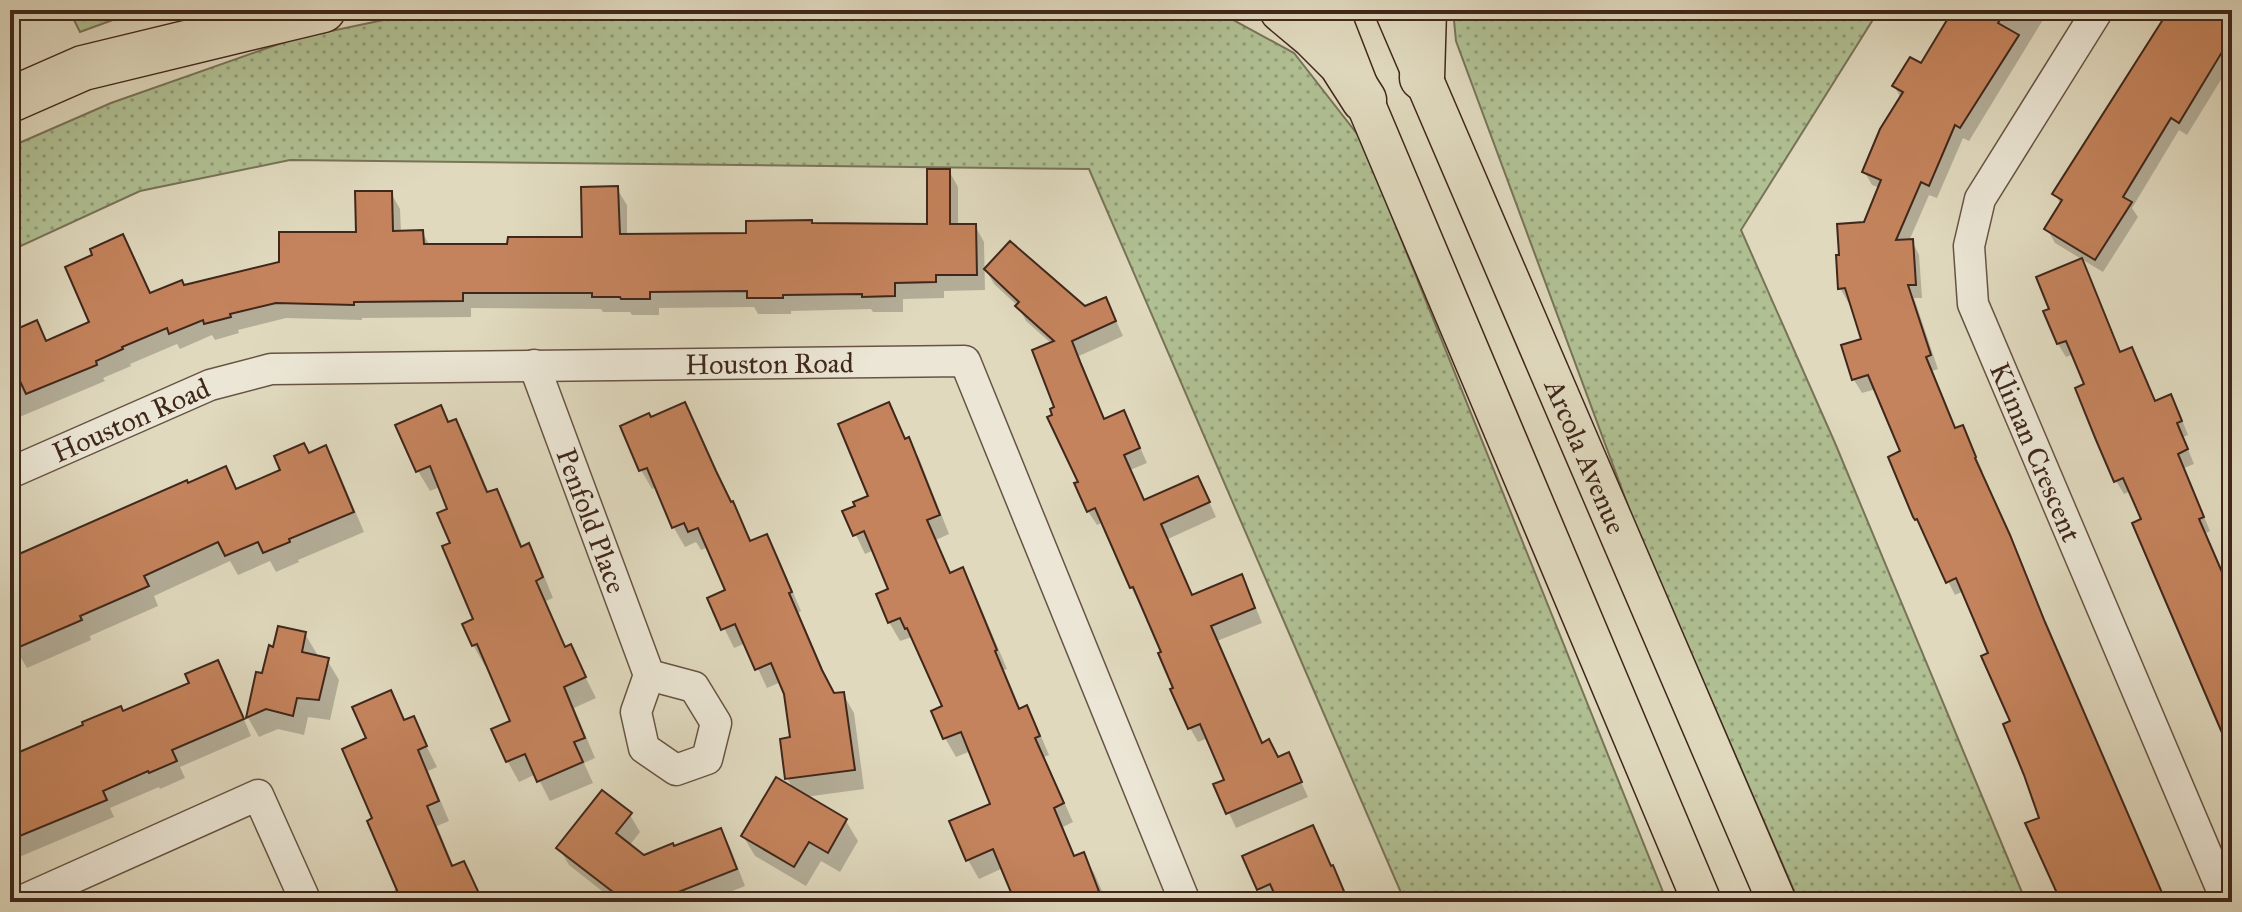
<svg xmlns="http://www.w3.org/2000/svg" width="2242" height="912" font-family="'IM FELL Great Primer',serif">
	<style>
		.grass { fill: url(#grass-dots); stroke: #787458; stroke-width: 2 }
		.shadow { fill: #0003 }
		.building { fill: #c4835c; stroke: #40271c; stroke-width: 2 }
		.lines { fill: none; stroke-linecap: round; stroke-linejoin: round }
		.minor-casing { stroke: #685444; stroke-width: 33 }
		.major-casing { stroke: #40271c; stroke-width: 41 }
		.highway-casing { stroke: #40271c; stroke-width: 47 }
		.minor { stroke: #ebe6d5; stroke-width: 30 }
		.major { stroke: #e0d9be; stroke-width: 38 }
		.highway { stroke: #e0d9be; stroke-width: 44 }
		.labels { text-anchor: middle; stroke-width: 6; stroke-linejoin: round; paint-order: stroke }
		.street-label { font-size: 28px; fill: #40271c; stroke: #ebe6d5 }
	</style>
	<defs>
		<pattern id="grass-dots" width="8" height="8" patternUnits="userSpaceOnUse" patternTransform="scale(2)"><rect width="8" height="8" fill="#b0c093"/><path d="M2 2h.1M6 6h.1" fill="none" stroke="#919c77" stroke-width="1.8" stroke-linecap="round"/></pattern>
	</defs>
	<rect width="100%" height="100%" fill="#e0d9be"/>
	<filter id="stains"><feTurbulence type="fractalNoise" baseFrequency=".0025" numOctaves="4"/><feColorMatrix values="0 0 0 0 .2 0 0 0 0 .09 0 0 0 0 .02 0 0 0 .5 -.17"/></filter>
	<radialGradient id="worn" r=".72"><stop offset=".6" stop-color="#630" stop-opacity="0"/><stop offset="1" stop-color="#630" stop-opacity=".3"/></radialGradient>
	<g class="grass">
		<polygon points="69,10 140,10 80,32"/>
		<polygon points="431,10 1215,10 1294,53 1361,139 1667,902 1405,902 1089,169 290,160 140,191 10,251 10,147 111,103 293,39"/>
		<polygon points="1453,10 1879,10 1741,230 1835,443 2026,902 1799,902 1634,522 1456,41"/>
	</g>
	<g class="shadow">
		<polygon points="1956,10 2049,10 1969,141 1963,138 1937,198 1929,195 1909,241 1912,241 1919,255 1922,298 1914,298 1938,369 1932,371 1956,430 1962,427 1969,441 1983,472 1981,472 2017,551 2052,638 2166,902 2063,902 2041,819 1991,654 1964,591 1955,595 1915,516 1903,453 1876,389 1862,393 1854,380 1843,347 1863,340 1851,302 1848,302 1840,288 1880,188 1872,185 1864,171 1901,98 1894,86 1922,66"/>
		<polygon points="2171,10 2232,10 2232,66 2230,65 2187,135 2179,130 2132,208 2138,217 2103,272 2055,243 2047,229 2061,205 2055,194"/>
		<polygon points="949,171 958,187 958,226 975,226 984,242 985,290 944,291 944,298 903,299 903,312 873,312 871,309 791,311 791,314 758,314 754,307 659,308 659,315 632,315 630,312 603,312 601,309 471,308 471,317 362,318 362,320 286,318 238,330 239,333 215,340 212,335 180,349 177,344 130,364 131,366 103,378 105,381 10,421 10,334 47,343 151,295 281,264 358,234 391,193 400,209 401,233 422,232 430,246 509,246 584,239 617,189 627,205 627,236 748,235 812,224 929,226"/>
		<polygon points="2081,260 2089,274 2121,354 2156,403 2178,410 2188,435 2183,437 2194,464 2184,468 2210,531 2206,533 2232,595 2232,754 2144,520 2131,491 2124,494 2116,481 2087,385 2074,354 2066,357 2058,344 2046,312 2052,310"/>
		<polygon points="986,270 1084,309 1113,314 1123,336 1079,356 1088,380 1105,420 1131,427 1147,463 1130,470 1144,502 1205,493 1216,517 1168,539 1193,597 1241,577 1249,591 1262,623 1217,641 1262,744 1278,759 1288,754 1308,797 1236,828 1216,785 1226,781 1208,738 1198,742 1190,728 1164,653 1131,587 1104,522 1097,525 1088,511 1080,483 1055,416 1057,408 1052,344 1026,321 1018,306 994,284"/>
		<polygon points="684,404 752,542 766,536 777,555 801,611 798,613 832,691 834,695 843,694 854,713 864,789 805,797 846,821 858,841 840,872 821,861 806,886 755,856 743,836 794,790 787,778 792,739 786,693 781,682 767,688 746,643 734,648 710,599 728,591 709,547 701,550 696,542 685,547 674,528 657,487 652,489 641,470 650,419"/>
		<polygon points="888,404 906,441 908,440 919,458 949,534 936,540 951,574 962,570 973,589 1007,669 1004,670 1021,710 1027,708 1037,727 1049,755 1044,757 1073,822 1063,827 1075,858 1083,854 1094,873 1107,902 1017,902 1003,868 979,879 968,860 992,805 971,751 956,757 945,738 944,707 912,637 900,641 889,622 878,595 890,590 874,550 865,554 845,512 858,507 871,497"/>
		<polygon points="440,408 450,424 455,421 467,441 489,494 496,491 508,511 523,548 528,546 540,566 553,598 546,601 566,649 570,647 596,698 574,708 595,758 584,763 593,783 550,801 536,774 519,782 508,762 494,730 513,722 488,664 485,666 473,645 476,620 452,544 450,510 440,487 430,491 418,471"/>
		<polygon points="326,448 337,468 364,532 298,560 299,562 276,572 270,561 238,575 230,561 154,596 158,606 90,636 91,640 27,668 14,646 10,648 10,560 225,468 238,490 282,471 309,455"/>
		<polygon points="305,634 317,654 316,657 327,660 339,680 330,720 308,717 304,735 278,729 259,737 248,718 257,674 264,676 274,649"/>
		<polygon points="217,662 227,679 251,736 180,767 185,778 160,789 159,787 110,808 114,817 12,860 10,758 192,684"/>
		<polygon points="390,692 406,722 413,719 437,767 428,771 449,821 437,826 454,867 464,863 483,901 498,894 503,902 399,902 394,890 398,888 375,819 369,739"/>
		<polygon points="630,815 640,832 629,846 643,857 674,848 720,830 730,847 745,886 705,902 616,902 569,865 559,848"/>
		<polygon points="1312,828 1350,902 1266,902 1259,889"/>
	</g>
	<g class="building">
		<polygon points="1953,10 2006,10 1998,23 2019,35 1960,128 1955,125 1929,186 1921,182 1896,240 1913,239 1916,285 1908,285 1931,355 1926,357 1955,428 1963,425 1976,457 1975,458 2010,535 2045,622 2166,902 2061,902 2025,823 2039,818 2024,775 2003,724 2010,721 1981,656 1988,653 1956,578 1946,583 1917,519 1915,520 1913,517 1888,457 1900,451 1868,375 1852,380 1841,345 1861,339 1845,288 1838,289 1836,255 1839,255 1837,224 1864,222 1881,180 1862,172 1880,129 1903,92 1892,86 1910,57 1921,63"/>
		<polygon points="2169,10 2224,10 2232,15 2232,58 2222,52 2179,123 2171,118 2123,197 2132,202 2095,260 2044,229 2062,200 2052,194"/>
		<polygon points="927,169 950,169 950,224 976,224 977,275 936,275 936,282 895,283 895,296 862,297 862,294 783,295 783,298 747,298 747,291 650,292 650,299 621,299 620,297 592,297 592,293 463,293 463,301 354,302 354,305 276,303 230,314 231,317 204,324 203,320 169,334 167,328 122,347 123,349 96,361 97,365 26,394 19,379 10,383 10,332 37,320 46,341 89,322 65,267 92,255 90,249 123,234 150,293 182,280 184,285 279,262 279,232 356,232 355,191 392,191 393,231 423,230 424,244 507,244 508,237 582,237 581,187 618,186 620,234 746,233 746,221 812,220 812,223 927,224"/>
		<polygon points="1010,241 1085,306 1106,297 1116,321 1072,341 1081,364 1104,419 1124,410 1140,448 1124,455 1144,500 1198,476 1210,502 1161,524 1192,595 1242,574 1255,608 1211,626 1262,743 1269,739 1278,757 1289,752 1302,782 1226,814 1213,784 1224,780 1200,724 1188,729 1170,689 1173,688 1158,653 1161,652 1133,587 1130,588 1095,508 1087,512 1074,483 1078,482 1047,417 1052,415 1050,409 1054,407 1032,350 1054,341 1015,306 1019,302 984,269"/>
		<polygon points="2082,258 2120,352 2132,347 2155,401 2171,394 2182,421 2177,423 2188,449 2178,454 2204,517 2199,519 2232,595 2232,756 2132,523 2141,519 2123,478 2114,482 2096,440 2075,388 2084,384 2066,341 2057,344 2043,311 2049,309 2036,277"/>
		<polygon points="685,402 716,471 731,502 733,501 750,541 767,534 792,592 789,593 822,670 834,693 844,692 855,770 785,779 780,739 790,737 784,694 771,663 755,670 735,624 721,630 707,598 725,590 698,528 688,532 684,523 672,528 647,468 639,471 620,426 649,413 651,417"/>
		<polygon points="889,402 905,439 909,437 940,515 927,520 950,573 963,567 997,650 995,651 1019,709 1027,705 1040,736 1035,738 1064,803 1054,808 1074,856 1084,852 1103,902 1015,902 993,849 966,861 949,821 990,804 961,732 943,739 931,711 942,706 907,628 905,629 900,618 888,623 876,594 888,589 864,531 853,536 842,511 855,506 853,502 868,496 838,424"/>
		<polygon points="441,405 448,422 456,419 487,492 497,489 521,547 529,543 543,577 536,581 565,647 571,644 586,677 564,687 585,738 574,742 583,762 537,782 525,754 506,762 491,729 510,721 477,644 472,646 462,624 473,619 442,546 450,543 437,513 447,509 430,466 416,472 395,425"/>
		<polygon points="304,443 309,453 326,445 354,512 289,539 290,542 263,553 258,542 225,556 218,542 144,576 149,586 80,616 82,620 10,651 10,558 187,480 188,483 226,466 236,489 280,470 274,456"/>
		<polygon points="278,626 306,632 302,652 329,658 319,700 297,698 293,716 266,709 246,718 256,672 262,673 269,645 273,647"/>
		<polygon points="218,660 244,719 172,750 177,761 149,773 148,771 103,791 107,800 10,840 10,756 83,725 82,722 121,706 123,711 189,683 185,674"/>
		<polygon points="391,690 404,720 414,716 427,746 418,750 439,801 427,806 452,866 464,861 483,902 402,902 367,821 372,818 342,749 366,738 352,707"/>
		<polygon points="776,777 847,819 828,853 809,842 794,867 741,836"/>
		<polygon points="602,790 632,813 616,833 644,855 673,843 674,846 721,828 737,869 653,902 626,902 556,848"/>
		<polygon points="1313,825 1331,866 1333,865 1346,896 1331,902 1278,902 1270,884 1257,890 1242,856"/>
	</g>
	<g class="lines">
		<defs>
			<g id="minor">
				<path id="s1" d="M2098,10L1980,199L1969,246L1973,304L2227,902"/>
				<path id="s2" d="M534,365L649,675L636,712L644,748L676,770L707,759L716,723L694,687L649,675"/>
				<path id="s3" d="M10,473L210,385L271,369L965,361L1185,902"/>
				<polyline points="19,902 258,795 306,902"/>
			</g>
			<g id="major">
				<polyline points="1329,10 1364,100 1702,902"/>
				<path id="s4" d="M1394,10L1777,902"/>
			</g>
			<g id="highway">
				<polyline points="1282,10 1313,36 1341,64 1364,100"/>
				<polyline points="1422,78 1424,10"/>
				<polyline points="10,100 83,68 323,10"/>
			</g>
		</defs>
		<use href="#minor" class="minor-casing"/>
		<use href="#major" class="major-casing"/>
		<use href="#highway" class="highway-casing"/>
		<use href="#minor" class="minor"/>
		<use href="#major" class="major"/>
		<use href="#highway" class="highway"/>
	</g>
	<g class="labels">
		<g class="street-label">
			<text dy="10" stroke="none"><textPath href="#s3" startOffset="780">Houston Road</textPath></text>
			<text dy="10" stroke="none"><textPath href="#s3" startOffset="132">Houston Road</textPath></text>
			<text dy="10" stroke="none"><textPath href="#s1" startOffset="490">Kliman Crescent</textPath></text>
			<text dy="10" stroke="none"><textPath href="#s4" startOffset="486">Arcola Avenue</textPath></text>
			<text dy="10" stroke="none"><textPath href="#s2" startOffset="166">Penfold Place</textPath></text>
		</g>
	</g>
	<rect width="2242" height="912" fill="none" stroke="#e0d9be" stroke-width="40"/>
	<rect x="12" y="12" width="2218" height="888" fill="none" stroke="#40271c" stroke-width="4"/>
	<rect x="20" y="20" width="2202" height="872" fill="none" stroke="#40271c" stroke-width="2"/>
	<rect width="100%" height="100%" filter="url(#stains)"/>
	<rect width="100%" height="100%" fill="url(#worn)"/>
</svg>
